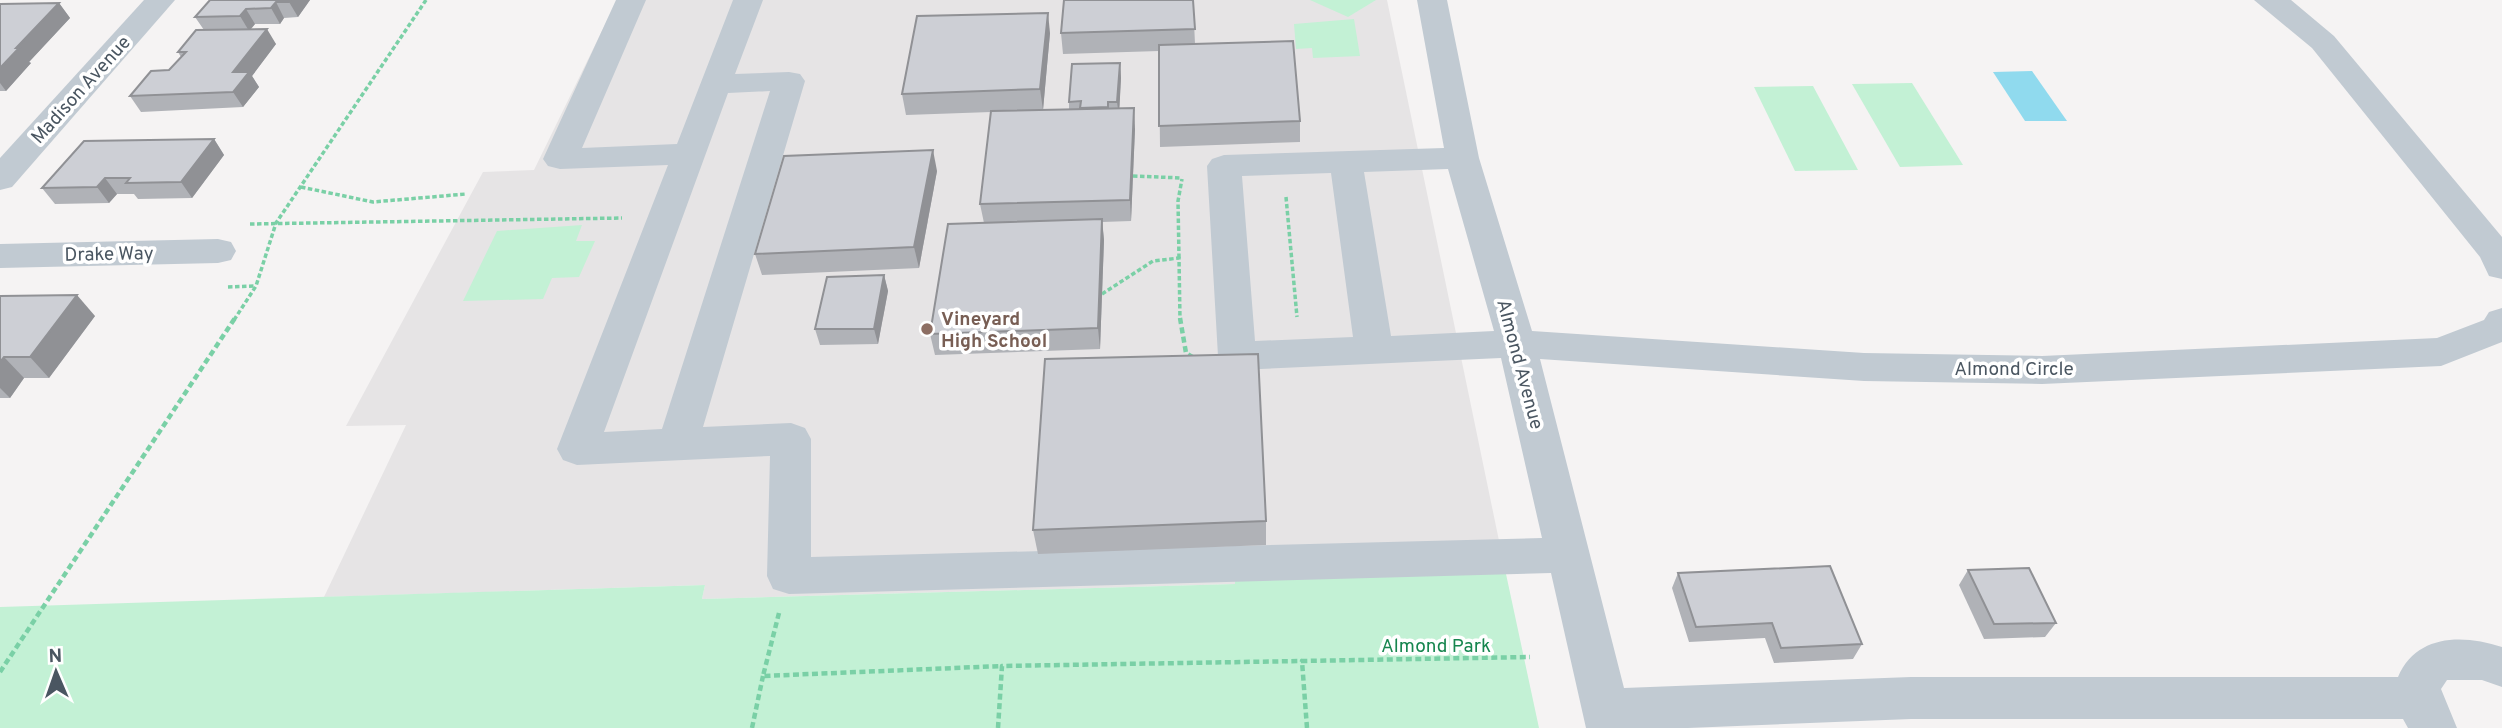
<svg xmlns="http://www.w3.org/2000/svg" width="2502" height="728" font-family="Overpass,sans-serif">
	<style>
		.education { fill: #e6e4e5 }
		.green { fill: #c3f1d5 }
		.water { fill: #90daee }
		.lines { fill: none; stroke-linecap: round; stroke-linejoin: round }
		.path-far1 { stroke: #7ad0a6; stroke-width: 3.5; stroke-dasharray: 4.5 2.5; stroke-linecap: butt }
		.path { stroke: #7ad0a6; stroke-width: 4.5; stroke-dasharray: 6 3.5; stroke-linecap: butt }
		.minor { fill: #c1cad2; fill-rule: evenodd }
		.wall { fill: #b0b2b7 }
		.shaded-wall { fill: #909195 }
		.building { fill: #cdcfd5; stroke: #909195; stroke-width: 2 }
		.education-dot { fill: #8d6e63; stroke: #fff; stroke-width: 2.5 }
		.labels { text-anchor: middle; stroke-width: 7; stroke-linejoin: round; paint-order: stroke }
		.street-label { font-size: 19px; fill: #4a5661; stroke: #fff }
		.education-label { font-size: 19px; font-weight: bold; fill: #785e54; stroke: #fff; text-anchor: start }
		.park-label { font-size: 19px; fill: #17864f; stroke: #fff }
	</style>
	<rect width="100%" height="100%" fill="#f5f3f3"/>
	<polygon class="education" points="617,0 1387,0 1503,560 1235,569 1235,584 702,599 705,585 324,597 406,425 346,426 483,172 534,170"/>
	<g class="green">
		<polygon points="1310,0 1376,0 1348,17"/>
		<polygon points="1354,19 1360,56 1313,58 1312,48 1296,49 1294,24"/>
		<polygon points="1912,83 1963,165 1900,167 1852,84"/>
		<polygon points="1813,86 1858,170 1795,171 1754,87"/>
		<polygon points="582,225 576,241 595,241 579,277 552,278 543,299 463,301 497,231"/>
		<polygon points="1503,560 1539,728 0,728 0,607 705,585 702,599 1235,584 1235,568"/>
	</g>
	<polygon class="water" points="2032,71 2067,121 2025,121 1993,72"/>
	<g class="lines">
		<g class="path-far1">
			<polyline points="1133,176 1182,178"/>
			<polyline points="301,187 373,202 466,194"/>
			<polyline points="1286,197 1297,317"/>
			<polyline points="250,224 622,218"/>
			<polyline points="1179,258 1178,201 1182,179"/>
			<polyline points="228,287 256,286"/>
			<polyline points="1102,294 1153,261 1179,258 1180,320"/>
			<polyline points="234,320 256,286 276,223 426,0"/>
		</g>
		<g class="path">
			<polyline points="1180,318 1186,353 1194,358"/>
			<polyline points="779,613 763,676 1002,666"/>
			<polyline points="0,672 235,318"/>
			<polyline points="752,728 763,676"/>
			<polyline points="998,728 1002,666 1302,661"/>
			<polyline points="1307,728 1302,661 1530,657"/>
		</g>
		<g class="minor">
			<polygon points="144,0 175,0 12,187 0,190 0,158"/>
			<path d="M616,0H646L582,148L677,144L733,0H763L735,74L789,72L800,74L805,81L703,427L791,423L805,428L811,439V557L1542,538L1501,358L1237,370L1223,366L1218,356L1207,166L1212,159L1224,155L1444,148L1417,0H1447L1479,158L1532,331L1864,353L2042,356L2437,338L2484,320L2489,312L2502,308V342L2441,366L2042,384L1864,381L1540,359L1624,688L1911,677H2398C2416,634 2463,634 2502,647V687L2482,680H2447L2441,689L2457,728H2408L2403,719H1911L1688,728H1586L1551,573L789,594L773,589L767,576L770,456L577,465L563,460L557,449L668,165L560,169L548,166L543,159ZM770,91L662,429L604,432L728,93ZM1448,169L1494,331L1391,336L1364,172ZM1331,173L1353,337L1255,341L1242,176Z"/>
			<polygon points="2254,0 2291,0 2334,36 2502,237 2502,279 2489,276 2480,257 2312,48"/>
			<polygon points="218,239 231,242 236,251 231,260 218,263 0,268 0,244"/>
		</g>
	</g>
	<g class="wall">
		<polygon points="210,0 310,0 298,17 284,18 280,24 255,24 251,29 276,44 252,76 259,87 243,107 141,112 130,96 169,70 181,57 178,52 204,30 195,17"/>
		<polygon points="1193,0 1195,44 1300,121 1300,142 1160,147 1159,51 1063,54 1061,33"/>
		<polygon points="59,3 70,18 29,62 31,63 6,91 0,91 0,4"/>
		<polygon points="1050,33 1043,110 1069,109 1069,102 1120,63 1121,78 1119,108 1135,129 1131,221 1102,222 1104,240 1100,349 935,355 930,334 984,223 980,204 991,112 906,115 902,94"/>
		<polygon points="214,139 224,155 192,198 138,199 134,194 117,194 109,203 55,204 42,188"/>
		<polygon points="937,171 919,268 762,275 755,254"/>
		<polygon points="884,275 888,291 878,344 820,345 815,329"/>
		<polygon points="0,296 95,316 49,378 24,378 10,398 0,398"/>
		<polygon points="1266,521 1266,545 1038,554 1033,530"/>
		<polygon points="1968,570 2056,623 2045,637 1984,639 1959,585"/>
		<polygon points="1678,573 1862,644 1853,659 1774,663 1765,638 1689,642 1672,588"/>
	</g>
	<g class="shaded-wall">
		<polygon points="290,0 310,0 298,17 289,2"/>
		<polygon points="276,2 284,18 280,24 271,8"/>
		<polygon points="59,3 70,18 29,62 31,63 6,91 0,83 0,68 16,48"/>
		<polygon points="246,9 255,24 249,31 240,16"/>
		<polygon points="1048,13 1050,33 1043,110 1040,89"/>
		<polygon points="267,29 276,44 252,76 259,87 243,107 233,92 233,72"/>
		<polygon points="1120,63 1121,78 1119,117 1117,102"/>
		<polygon points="1134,108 1135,129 1131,221 1130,200"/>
		<polygon points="214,139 224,155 192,198 181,182"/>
		<polygon points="933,150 937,171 919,268 914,247"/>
		<polygon points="105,178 117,194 109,203 97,187"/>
		<polygon points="1102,219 1104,240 1100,349 1098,328"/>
		<polygon points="884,275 888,291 878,344 874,329"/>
		<polygon points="77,295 95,316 49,378 30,357"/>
		<polygon points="4,357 24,378 10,398 0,388 0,362"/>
	</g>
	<g class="building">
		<polygon points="210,0 290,0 289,2 276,2 271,8 246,9 240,16 195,17"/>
		<polygon points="1064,0 1193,0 1195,29 1061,33"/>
		<polygon points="59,3 16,48 19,48 0,68 0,4"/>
		<polygon points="1048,13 1040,89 902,94 917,16"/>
		<polygon points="267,29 233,72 249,72 233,92 130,96 151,71 169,70 186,52 178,52 196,30"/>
		<polygon points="1293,41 1300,121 1159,126 1159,45"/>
		<polygon points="1120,63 1117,102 1108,102 1108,107 1080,108 1081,101 1069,102 1072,64"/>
		<polygon points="1134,108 1130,200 980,204 991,111"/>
		<polygon points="214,139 181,182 126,183 130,178 105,178 97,187 42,188 84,141"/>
		<polygon points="933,150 914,247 755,254 784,156"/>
		<polygon points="1102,219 1098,328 930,334 948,224"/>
		<polygon points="884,275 874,329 815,329 827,277"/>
		<polygon points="77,295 30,357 4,357 0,362 0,296"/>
		<polygon points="1258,354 1266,521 1033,530 1045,359"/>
		<polygon points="1830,566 1862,644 1781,648 1772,623 1696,627 1678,573"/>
		<polygon points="2029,568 2056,623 1994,624 1968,570"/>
	</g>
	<circle class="education-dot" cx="927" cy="329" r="7"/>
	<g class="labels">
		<g class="street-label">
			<text transform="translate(80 89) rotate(-48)" y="7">Madison Avenue</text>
			<text transform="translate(109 253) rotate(-1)" y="7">Drake Way</text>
			<text transform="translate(1521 364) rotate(75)" y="7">Almond Avenue</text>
			<text x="2014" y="375">Almond Circle</text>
		</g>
		<g class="education-label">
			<text x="941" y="325">Vineyard<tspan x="941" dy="22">High School</tspan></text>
		</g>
		<g class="park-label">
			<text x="1436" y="652">Almond Park</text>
		</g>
	</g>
	<g transform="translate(56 672) rotate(358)" stroke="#ffffff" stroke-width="5" paint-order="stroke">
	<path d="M0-5L12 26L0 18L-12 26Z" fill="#4a5661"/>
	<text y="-10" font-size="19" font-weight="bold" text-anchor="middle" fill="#4a5661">N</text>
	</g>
</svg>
